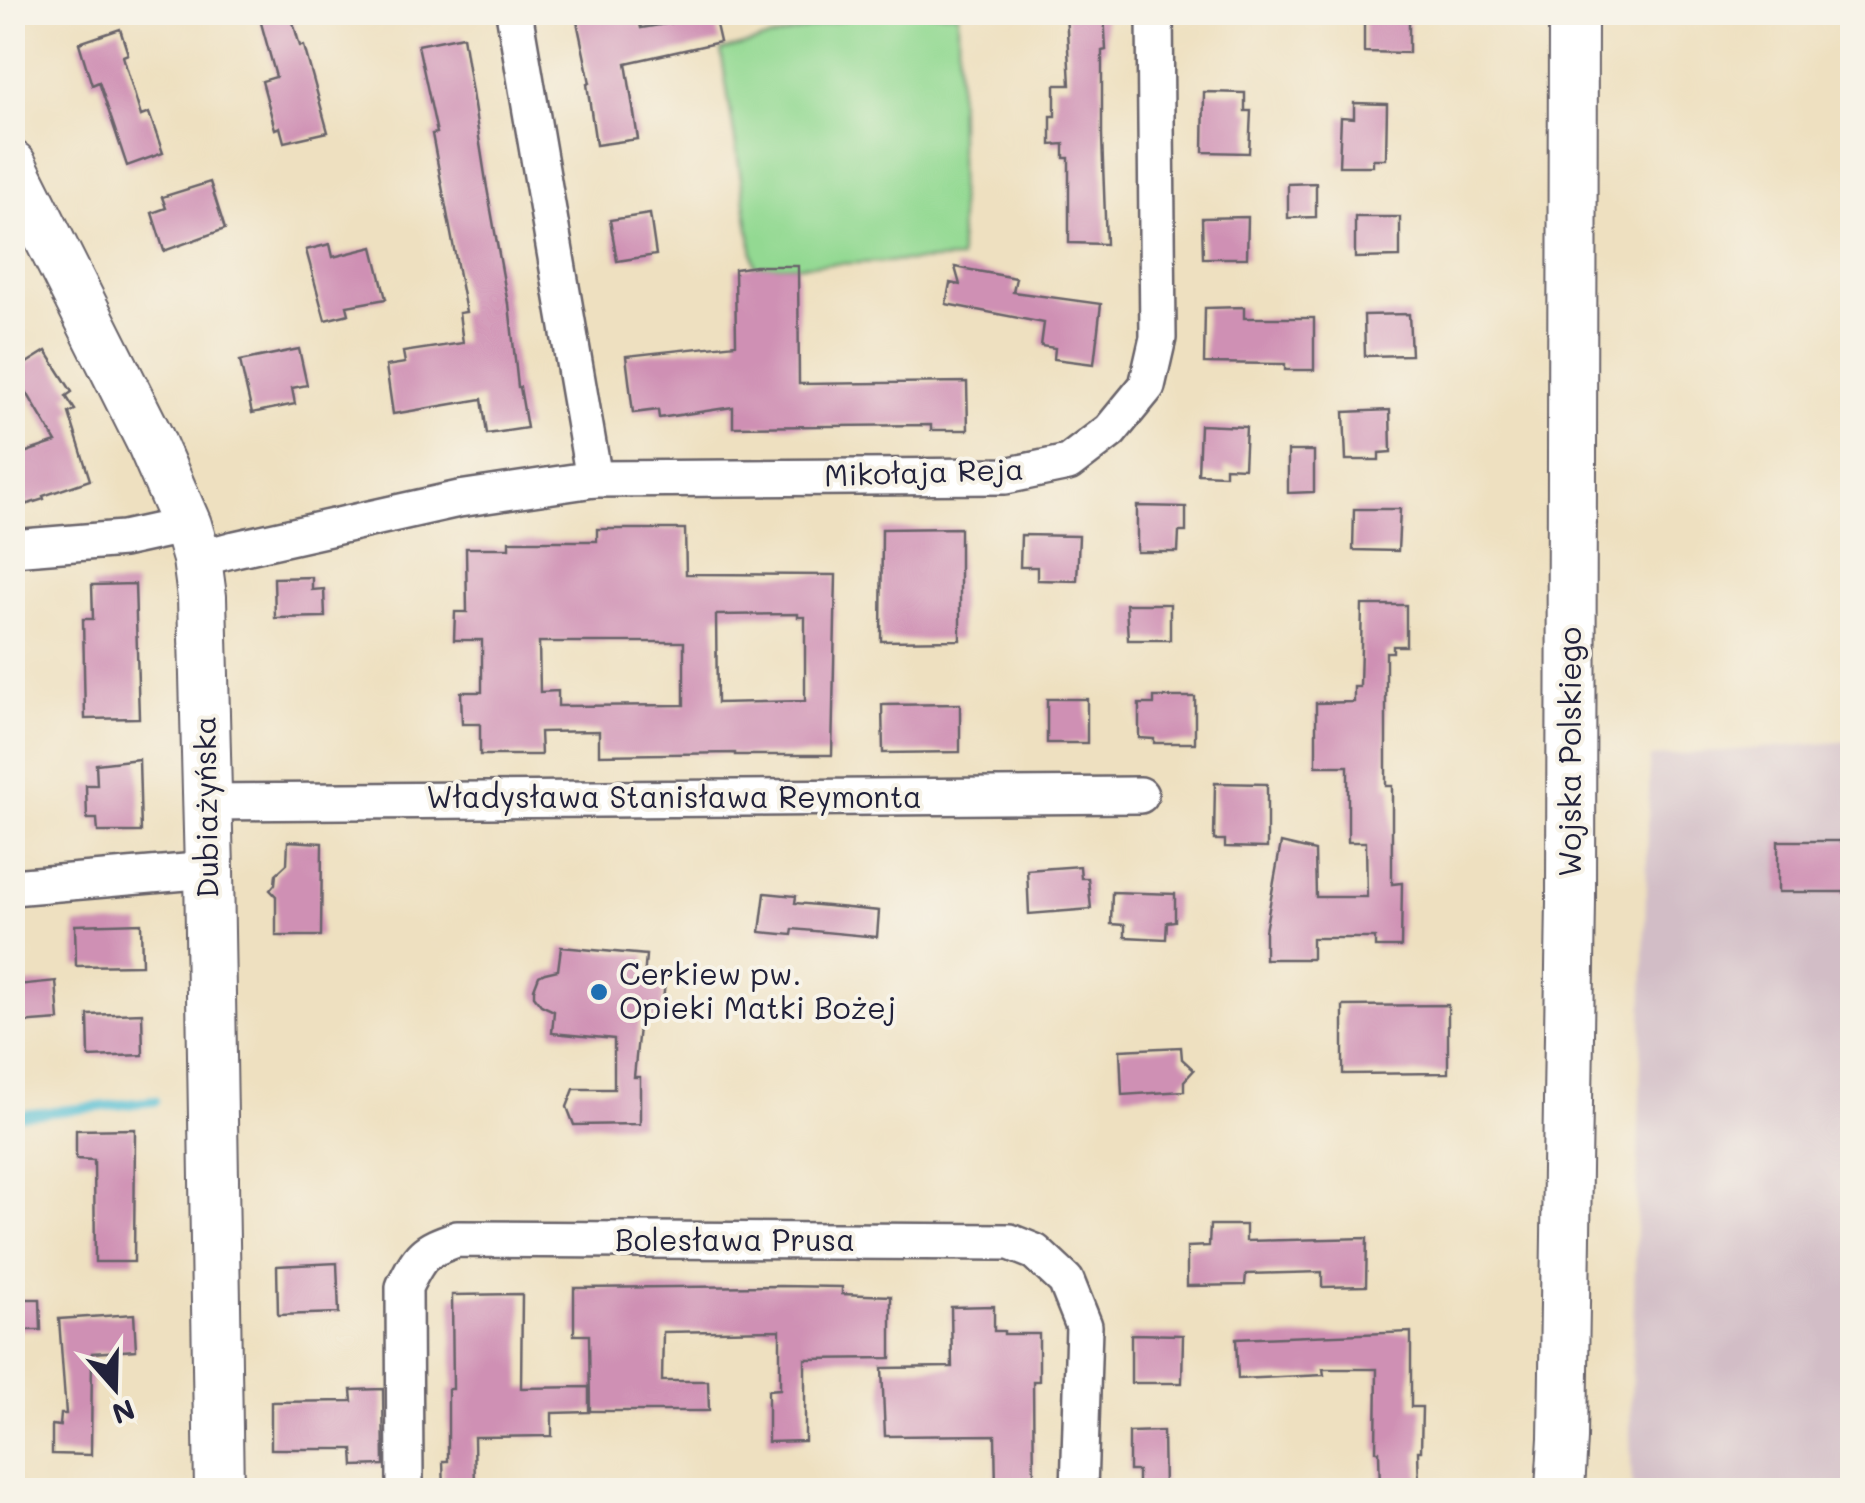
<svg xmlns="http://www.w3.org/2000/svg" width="1865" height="1503" font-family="Mali,sans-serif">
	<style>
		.industrial { fill: #d2bdc6 }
		.green { fill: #93d992; stroke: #5a7e66; stroke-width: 2.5 }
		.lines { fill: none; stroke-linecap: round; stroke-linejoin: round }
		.stream { stroke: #56bfd3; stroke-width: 10 }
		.building { fill: #cf90b4; fill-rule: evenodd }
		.street-casing { stroke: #69646a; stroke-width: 40 }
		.secondary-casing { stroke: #69646a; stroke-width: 52 }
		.street { stroke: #fff; stroke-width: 35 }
		.secondary { stroke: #fff; stroke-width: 48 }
		.poi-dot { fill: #1f6fb2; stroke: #f7f3e8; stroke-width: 4 }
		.labels { text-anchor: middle; stroke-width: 8; stroke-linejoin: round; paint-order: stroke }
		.street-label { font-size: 30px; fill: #22223b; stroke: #f7f3e8 }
		.poi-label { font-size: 30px; fill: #22223b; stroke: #f7f3e8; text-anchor: start }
	</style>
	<rect width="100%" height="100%" fill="#f7f3e8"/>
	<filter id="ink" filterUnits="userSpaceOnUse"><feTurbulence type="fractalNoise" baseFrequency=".01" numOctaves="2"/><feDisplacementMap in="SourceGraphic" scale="20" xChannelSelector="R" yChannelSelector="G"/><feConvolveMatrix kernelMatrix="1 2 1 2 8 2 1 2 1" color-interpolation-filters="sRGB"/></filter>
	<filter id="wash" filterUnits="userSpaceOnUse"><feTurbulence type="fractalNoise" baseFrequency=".0048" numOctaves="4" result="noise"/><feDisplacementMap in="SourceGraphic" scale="40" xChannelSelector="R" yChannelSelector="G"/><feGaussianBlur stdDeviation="2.25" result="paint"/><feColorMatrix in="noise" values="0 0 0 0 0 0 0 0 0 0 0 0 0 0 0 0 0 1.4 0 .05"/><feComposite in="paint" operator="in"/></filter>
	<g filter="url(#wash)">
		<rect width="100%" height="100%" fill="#eee0c0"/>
		<polygon class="industrial" points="1852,741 1852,1490 1632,1490 1630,1433 1650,757"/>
		<polygon class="green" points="868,13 958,13 960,259 755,267 721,51"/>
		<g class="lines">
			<polyline class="stream" points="12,1116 155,1101"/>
		</g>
		<g id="blocks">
			<g class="building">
				<polygon points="258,12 290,12 300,46 304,46 328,132 284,142 280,127 275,129 262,81 276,77"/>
				<polygon points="575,12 616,12 618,20 638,16 641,28 714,16 720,42 626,63 638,139 596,145 587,84 590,83"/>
				<polygon points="1066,12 1104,12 1106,50 1102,51 1102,136 1106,244 1069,243 1069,158 1064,158 1064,144 1051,145 1051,116 1055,116 1055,85 1070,85"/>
				<polygon points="1364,12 1409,12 1409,53 1364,52"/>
				<polygon points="120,29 128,54 123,56 141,116 149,113 163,153 127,166 99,82 92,85 79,43"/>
				<polygon points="463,36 487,188 508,304 509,304 518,387 520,387 527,428 487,434 482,399 393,414 386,366 405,363 403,352 463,343 459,313 466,312 432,134 437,133 418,45"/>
				<polygon points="1204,92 1245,93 1245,111 1251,111 1249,153 1203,152"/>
				<polygon points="1354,103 1387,104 1386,159 1373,159 1373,166 1339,166 1341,117 1354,118"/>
				<polygon points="210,182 225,229 164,251 152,213 166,208 162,197"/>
				<polygon points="1316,183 1316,217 1288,218 1288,184"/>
				<polygon points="650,214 656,255 617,261 610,220"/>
				<polygon points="1248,217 1247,258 1203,258 1202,218"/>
				<polygon points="1355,217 1400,217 1400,257 1355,258"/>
				<polygon points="330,244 333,257 373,247 386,299 347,306 349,314 325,320 306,250"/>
				<polygon points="755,266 798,266 799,384 967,382 968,430 931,430 931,425 733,427 733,407 659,418 658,410 633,413 626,356 736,344 735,269"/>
				<polygon points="955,267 1016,278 1013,292 1101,304 1094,364 1054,359 1055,348 1041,346 1044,323 946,304 950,283 960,285"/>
				<polygon points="1244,307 1244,318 1314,318 1314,370 1285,370 1285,364 1204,363 1205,308"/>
				<polygon points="1409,314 1411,355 1365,356 1364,315"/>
				<polygon points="299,349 307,385 292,388 295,404 252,413 240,361"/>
				<polygon points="46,351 72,392 66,396 75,410 69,413 90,480 43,496 44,499 12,509 12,457 56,442 14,371"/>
				<polygon points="1390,410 1391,452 1379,453 1379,460 1346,460 1344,412"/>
				<polygon points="1200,425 1246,427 1244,468 1225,467 1225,475 1198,474"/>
				<polygon points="1288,451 1314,451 1314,492 1288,493"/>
				<polygon points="1137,506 1186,507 1186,532 1179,532 1178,552 1137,552"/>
				<polygon points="1354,509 1400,509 1398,551 1353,550"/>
				<polygon points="960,528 960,640 881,641 882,529"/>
				<path d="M597,529H685L686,574L836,575L832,755H735V753L599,755V731L540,732L541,755H480V724H462L461,692H482V640H454L455,612H467L466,548H509V541H597ZM798,614V617H805V701L717,703L716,615ZM539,642H684V705L558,706V691L540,692Z"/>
				<polygon points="1021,535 1079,536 1077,581 1037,580 1037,567 1020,567"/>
				<polygon points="312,577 312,590 324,589 325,617 275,618 274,578"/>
				<polygon points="135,584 139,718 85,719 83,619 93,619 92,585"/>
				<polygon points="1126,604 1170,604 1170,640 1128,640"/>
				<polygon points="1362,605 1406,605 1406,646 1393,646 1393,652 1386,652 1386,786 1392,786 1392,884 1402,883 1401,947 1375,947 1375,938 1312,938 1312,959 1265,959 1265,931 1281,843 1315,851 1316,897 1367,897 1366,842 1348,842 1348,766 1316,766 1316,703 1354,702 1354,687 1360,687"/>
				<polygon points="1154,697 1195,697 1195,743 1154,743 1154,739 1139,738 1139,704 1154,704"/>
				<rect x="1047" y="699" width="40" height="44"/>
				<polygon points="960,704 960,752 883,753 882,705"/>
				<polygon points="139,759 141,832 98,832 97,819 87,819 86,785 97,785 96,764"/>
				<polygon points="1215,783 1267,784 1267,848 1225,847 1225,840 1214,840"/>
				<polygon points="288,841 322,843 321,936 276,936 276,896 270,890 275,884 276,874 287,864"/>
				<rect x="1778" y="841" width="74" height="51"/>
				<polygon points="1080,866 1081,878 1088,878 1091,909 1029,914 1027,870"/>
				<polygon points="1112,892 1175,894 1175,921 1167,922 1166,939 1125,937 1125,925 1111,924"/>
				<polygon points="765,893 796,896 795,903 879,911 877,937 793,929 792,935 760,932"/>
				<polygon points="141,923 142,965 76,966 75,925"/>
				<polygon points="561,947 646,955 644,980 665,982 661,1019 640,1017 634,1077 640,1077 640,1124 574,1125 567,1107 574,1089 614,1089 614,1039 552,1033 554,1011 541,1005 534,996 534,989 539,976 545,973 558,970"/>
				<polygon points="56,981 59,1020 19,1023 16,985"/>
				<polygon points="1448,1005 1448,1073 1343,1074 1343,1006"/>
				<polygon points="142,1013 143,1055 89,1057 88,1015"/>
				<polygon points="1181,1047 1182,1059 1194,1070 1184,1081 1184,1091 1122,1095 1120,1050"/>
				<polygon points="135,1129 134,1262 95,1262 94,1160 76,1159 76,1130"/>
				<polygon points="1210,1225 1246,1225 1246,1241 1367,1238 1366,1286 1322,1287 1322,1272 1246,1274 1245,1285 1187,1286 1187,1247 1209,1246"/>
				<polygon points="337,1263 339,1313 278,1315 277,1266"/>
				<polygon points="780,1286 842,1287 842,1294 891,1296 891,1358 805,1359 805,1441 768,1442 768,1390 780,1389 780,1330 663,1332 662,1381 708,1381 709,1411 590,1411 589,1335 574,1335 574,1288"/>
				<polygon points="522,1294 521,1388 589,1387 589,1412 552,1413 552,1436 474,1437 475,1490 444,1490 443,1461 448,1461 448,1389 453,1389 452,1295"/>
				<polygon points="12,1299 40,1299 41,1330 12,1330"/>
				<polygon points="994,1306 994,1331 1004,1331 1004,1334 1039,1334 1039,1381 1033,1381 1034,1490 996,1490 995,1435 885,1436 882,1368 952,1367 951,1307"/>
				<polygon points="134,1314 136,1350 92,1353 91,1455 52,1454 52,1425 60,1426 61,1414 66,1414 59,1319"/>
				<polygon points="1411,1332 1411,1407 1422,1407 1421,1451 1418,1451 1419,1490 1380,1490 1379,1451 1376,1451 1377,1369 1323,1369 1324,1375 1238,1379 1236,1339"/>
				<polygon points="1131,1334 1183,1335 1182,1383 1131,1383"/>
				<polygon points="383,1389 384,1465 354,1466 353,1449 271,1449 271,1402 352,1401 351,1390"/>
				<polygon points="1163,1431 1164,1490 1138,1490 1138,1471 1129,1471 1129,1432"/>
			</g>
		</g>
	</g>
	<g filter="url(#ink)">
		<use href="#blocks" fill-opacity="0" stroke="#69646a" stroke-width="2.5"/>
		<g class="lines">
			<defs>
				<g id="street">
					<polyline points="514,12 594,479"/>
					<polyline points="12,548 123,539 187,525"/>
					<polyline points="197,559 235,549 459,499 594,479 1005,476 1068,463 1110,431 1147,386 1158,338 1155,12"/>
					<polyline points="207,802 1140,795"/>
					<polyline points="12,887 209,870"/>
					<path d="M405,1490L404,1287C420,1255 422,1251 457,1239L1010,1242L1035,1252L1066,1281L1084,1326L1079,1490"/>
				</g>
				<g id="secondary">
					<polyline points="12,165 150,440 187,525 197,559 202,597 209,870 219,1490"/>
					<polyline points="1560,1490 1563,1438 1571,900 1573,12"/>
				</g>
			</defs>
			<use href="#street" class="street-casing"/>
			<use href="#secondary" class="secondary-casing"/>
			<use href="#street" class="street"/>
			<use href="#secondary" class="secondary"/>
		</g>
	</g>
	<circle class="poi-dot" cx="599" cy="992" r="10"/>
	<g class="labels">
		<g class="street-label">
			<text transform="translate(924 473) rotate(-2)" y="10">Mikołaja Reja</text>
			<text transform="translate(1571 752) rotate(-90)" y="10">Wojska Polskiego</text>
			<text x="674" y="808">Władysława Stanisława Reymonta</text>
			<text transform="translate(207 807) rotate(-91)" y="10">Dubiażyńska</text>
			<text x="735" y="1251">Bolesława Prusa</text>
		</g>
		<g class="poi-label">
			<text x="619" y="985">Cerkiew pw.<tspan x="619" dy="34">Opieki Matki Bożej</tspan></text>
		</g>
	</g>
	<rect width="1865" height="1503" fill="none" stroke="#f7f3e8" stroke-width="50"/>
	<g transform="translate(115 1388) rotate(160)" stroke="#f7f3e8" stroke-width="8" paint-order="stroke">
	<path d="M0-8L18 38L0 25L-18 38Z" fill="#22223b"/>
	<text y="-15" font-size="28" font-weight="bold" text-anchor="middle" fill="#22223b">N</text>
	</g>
</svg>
